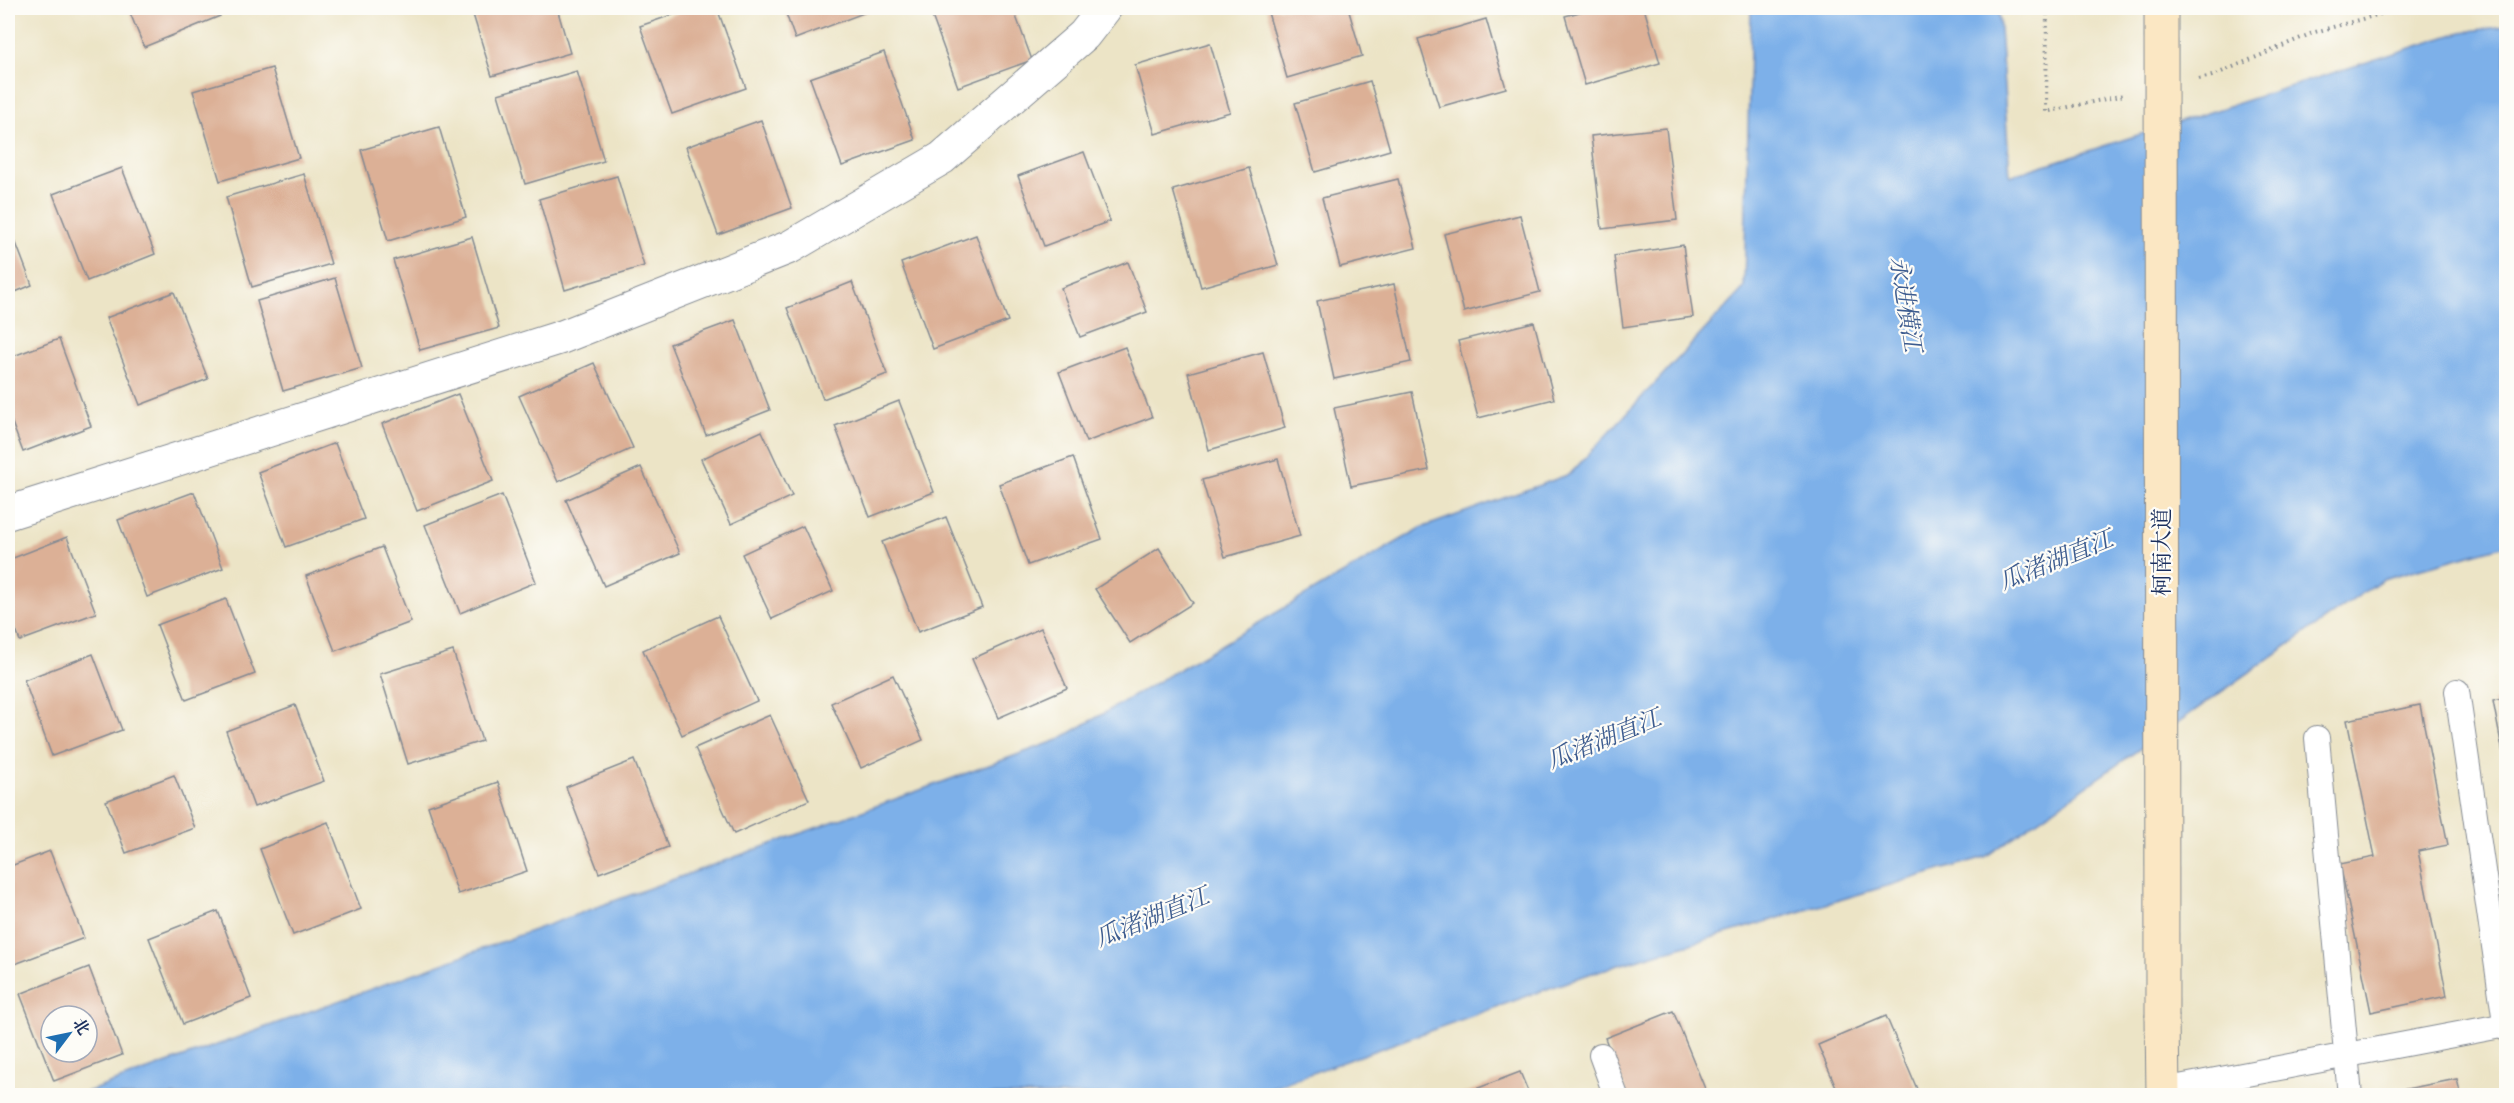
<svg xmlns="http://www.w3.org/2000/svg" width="2514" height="1103" font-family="'EB Garamond','Noto Serif SC',serif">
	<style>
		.water { fill: #7db0e9; stroke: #4c70a4; stroke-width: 1.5 }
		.building { fill: #dcb096; fill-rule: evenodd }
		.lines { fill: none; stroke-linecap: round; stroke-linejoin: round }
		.lane-casing { stroke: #848a92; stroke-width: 26 }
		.street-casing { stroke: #848a92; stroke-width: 35 }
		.secondary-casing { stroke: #848a92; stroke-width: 35 }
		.path { stroke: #848a92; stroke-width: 4; stroke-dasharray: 1.5 4.5; stroke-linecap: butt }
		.lane { stroke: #fff; stroke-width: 24 }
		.street { stroke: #fff; stroke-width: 33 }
		.secondary { stroke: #fbe7c3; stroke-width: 33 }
		.secondary-bridge-casing { stroke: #848a92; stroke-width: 35; stroke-linecap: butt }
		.secondary-bridge { stroke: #fbe7c3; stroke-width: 33 }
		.labels { text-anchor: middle; stroke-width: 4.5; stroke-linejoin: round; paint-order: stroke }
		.street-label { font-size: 22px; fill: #1b2f5e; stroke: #fdfcf7 }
		.water-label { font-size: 24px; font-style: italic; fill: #3d5c8f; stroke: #fdfcf7 }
	</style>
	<rect width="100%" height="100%" fill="#fdfcf7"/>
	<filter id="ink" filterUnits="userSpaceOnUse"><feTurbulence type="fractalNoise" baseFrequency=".0167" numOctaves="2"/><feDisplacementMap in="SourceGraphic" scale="12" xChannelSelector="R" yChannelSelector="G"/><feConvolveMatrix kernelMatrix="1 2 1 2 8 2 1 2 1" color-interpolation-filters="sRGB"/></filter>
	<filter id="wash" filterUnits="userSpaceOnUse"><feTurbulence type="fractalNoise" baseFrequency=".008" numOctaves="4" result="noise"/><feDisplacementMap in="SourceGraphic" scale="24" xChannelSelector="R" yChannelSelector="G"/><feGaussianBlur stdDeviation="1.35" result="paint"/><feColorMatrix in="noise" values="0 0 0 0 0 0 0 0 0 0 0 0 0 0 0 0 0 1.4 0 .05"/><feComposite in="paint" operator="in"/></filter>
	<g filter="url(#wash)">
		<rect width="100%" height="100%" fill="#ece4c6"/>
		<polygon class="water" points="1751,8 1996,8 1999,14 2010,176 2461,32 2506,26 2506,545 2383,579 1985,857 1592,973 1250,1095 76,1096 1058,740 1421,528 1570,474 1744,288"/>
		<g id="blocks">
			<g class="building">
				<polygon points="128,8 217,8 220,16 144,47"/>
				<polygon points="471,8 557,8 570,53 492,76"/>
				<polygon points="692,8 717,8 746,88 672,114 640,26"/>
				<polygon points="784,8 867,8 869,11 795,39"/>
				<polygon points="929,8 1013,8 1032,60 958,87"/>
				<polygon points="1273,8 1348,8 1362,56 1287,78 1267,9"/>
				<polygon points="1594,8 1644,8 1660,63 1585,85 1565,16"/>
				<polygon points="1486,19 1506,88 1439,107 1418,39"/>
				<polygon points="1210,43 1230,112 1155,134 1135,65"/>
				<polygon points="884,52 915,140 842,166 810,78"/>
				<polygon points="272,68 299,158 220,181 193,91"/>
				<polygon points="577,71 604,161 525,184 498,94"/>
				<polygon points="1370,81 1390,150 1315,172 1295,103"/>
				<polygon points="761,120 792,208 718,235 686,147"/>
				<polygon points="439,127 466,217 388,241 361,150"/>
				<polygon points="1666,128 1677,220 1602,229 1591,136"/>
				<polygon points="1084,152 1110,221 1044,246 1018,176"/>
				<polygon points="122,168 155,254 87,281 53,194"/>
				<polygon points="1249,168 1278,265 1201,287 1173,190"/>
				<polygon points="304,174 331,264 252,287 226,197"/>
				<polygon points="617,176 644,266 565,290 539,199"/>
				<polygon points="1398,179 1416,248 1340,267 1322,198"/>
				<polygon points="1520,215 1540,292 1464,312 1444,234"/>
				<polygon points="8,222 32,285 8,295"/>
				<polygon points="976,235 1008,321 933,349 901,263"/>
				<polygon points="472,237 499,328 420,350 393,260"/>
				<polygon points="1683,245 1693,317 1623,327 1614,256"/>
				<polygon points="1128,262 1147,312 1080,337 1061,288"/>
				<polygon points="335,278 362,368 283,391 257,301"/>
				<polygon points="852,282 887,374 823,399 787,308"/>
				<polygon points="1394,284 1411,362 1334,379 1317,301"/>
				<polygon points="174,292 208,379 140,405 106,318"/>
				<polygon points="735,320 770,410 706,435 670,344"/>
				<polygon points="1534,322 1554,399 1478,418 1458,341"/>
				<polygon points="59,339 91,426 23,452 8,412 8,358"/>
				<polygon points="1125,347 1152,417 1086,442 1059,372"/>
				<polygon points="1263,352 1285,428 1209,450 1188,373"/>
				<polygon points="594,363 633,448 558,482 519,396"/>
				<polygon points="1412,392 1429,470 1351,486 1334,408"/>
				<polygon points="458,394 493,481 417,511 382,424"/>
				<polygon points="899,401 934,492 870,517 835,426"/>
				<polygon points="762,431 792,496 731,524 701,459"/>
				<polygon points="335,443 364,519 286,547 258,472"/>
				<polygon points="1073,457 1102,539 1028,565 999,484"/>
				<polygon points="1278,459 1300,536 1225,557 1202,480"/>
				<polygon points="641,467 680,553 604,586 566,500"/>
				<polygon points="194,492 223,568 147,597 118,520"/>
				<polygon points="502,495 536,582 460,613 425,525"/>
				<polygon points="946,517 982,607 918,632 882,542"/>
				<polygon points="803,526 833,591 772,619 742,554"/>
				<polygon points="67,537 96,613 20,641 8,609 8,560"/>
				<polygon points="382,547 411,622 335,651 306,576"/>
				<polygon points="1159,548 1193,603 1130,643 1095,589"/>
				<polygon points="226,599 255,674 186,700 157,625"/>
				<polygon points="718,616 757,701 682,735 643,650"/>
				<polygon points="1041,628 1067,688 998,718 972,659"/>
				<polygon points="453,651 482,741 408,764 380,674"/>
				<polygon points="93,654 122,730 52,756 24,680"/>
				<polygon points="893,675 923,740 861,768 831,703"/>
				<polygon points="2506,698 2506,764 2505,764 2493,701"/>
				<polygon points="295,705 324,781 254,807 226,731"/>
				<polygon points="2420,705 2448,845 2418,851 2447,996 2371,1012 2340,864 2375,857 2347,720"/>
				<polygon points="770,715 809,800 734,834 695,748"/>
				<polygon points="634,760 668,847 599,873 566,787"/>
				<polygon points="174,775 195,828 126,853 106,801"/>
				<polygon points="498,782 527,871 458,894 428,806"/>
				<polygon points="328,822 361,909 293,935 260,849"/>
				<polygon points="50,851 84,938 15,964 8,944 8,867"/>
				<polygon points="218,911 251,998 183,1024 149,938"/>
				<path d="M89,967L122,1055L54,1081L20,994ZM51,1016H87V1052H51Z"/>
				<polygon points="1673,1011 1708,1096 1628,1096 1605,1038"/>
				<polygon points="1886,1016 1920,1096 1840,1096 1818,1045"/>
				<polygon points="1520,1072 1530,1096 1460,1096 1460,1095"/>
				<polygon points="2457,1079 2461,1096 2381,1096 2381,1094"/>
			</g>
		</g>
	</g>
	<g filter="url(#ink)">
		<use href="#blocks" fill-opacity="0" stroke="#848a92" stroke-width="1.5"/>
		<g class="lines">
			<defs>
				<g id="lane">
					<polyline points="2457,691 2506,1029"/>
					<polyline points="2317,738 2350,1096"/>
					<polyline points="1601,1055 1616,1096"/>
					<polyline points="2163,1090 2506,1025"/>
				</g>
				<polyline id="street" points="8,513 562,337 790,247 942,158 1084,35 1105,8"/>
				<polyline id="secondary" points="2162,1017 2163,1096"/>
			</defs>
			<use href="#lane" class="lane-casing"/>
			<use href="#street" class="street-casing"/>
			<use href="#secondary" class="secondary-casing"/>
			<g class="path">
				<polyline points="2047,8 2046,112 2124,95"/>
				<polyline points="2199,79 2212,76 2315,32 2402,8"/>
			</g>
			<use href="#lane" class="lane"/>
			<use href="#street" class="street"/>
			<use href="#secondary" class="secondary"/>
			<defs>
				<polyline id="secondary-bridge" points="2161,8 2162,1017"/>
			</defs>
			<use href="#secondary-bridge" class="secondary-bridge-casing"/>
			<use href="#secondary-bridge" class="secondary-bridge"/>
		</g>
	</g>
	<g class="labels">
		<g class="street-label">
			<text transform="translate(2161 552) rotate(-90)" y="8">柯南大道</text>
		</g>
		<g class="water-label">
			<text transform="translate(1906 304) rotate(81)" y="8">永进横江</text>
			<text transform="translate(2056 560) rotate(-22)" y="8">瓜渚湖直江</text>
			<text transform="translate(1604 739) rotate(-22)" y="8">瓜渚湖直江</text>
			<text transform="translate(1152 917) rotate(-22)" y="8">瓜渚湖直江</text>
		</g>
	</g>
	<rect width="2514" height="1103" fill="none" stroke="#fdfcf7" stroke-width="30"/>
	<g transform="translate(69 1034) rotate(58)"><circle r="28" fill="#fdfcf7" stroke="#a3aaba" stroke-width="1.5"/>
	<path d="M0-4.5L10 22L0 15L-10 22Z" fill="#1f6fb2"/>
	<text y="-9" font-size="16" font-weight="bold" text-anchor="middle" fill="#1b2f5e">北</text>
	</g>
</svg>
